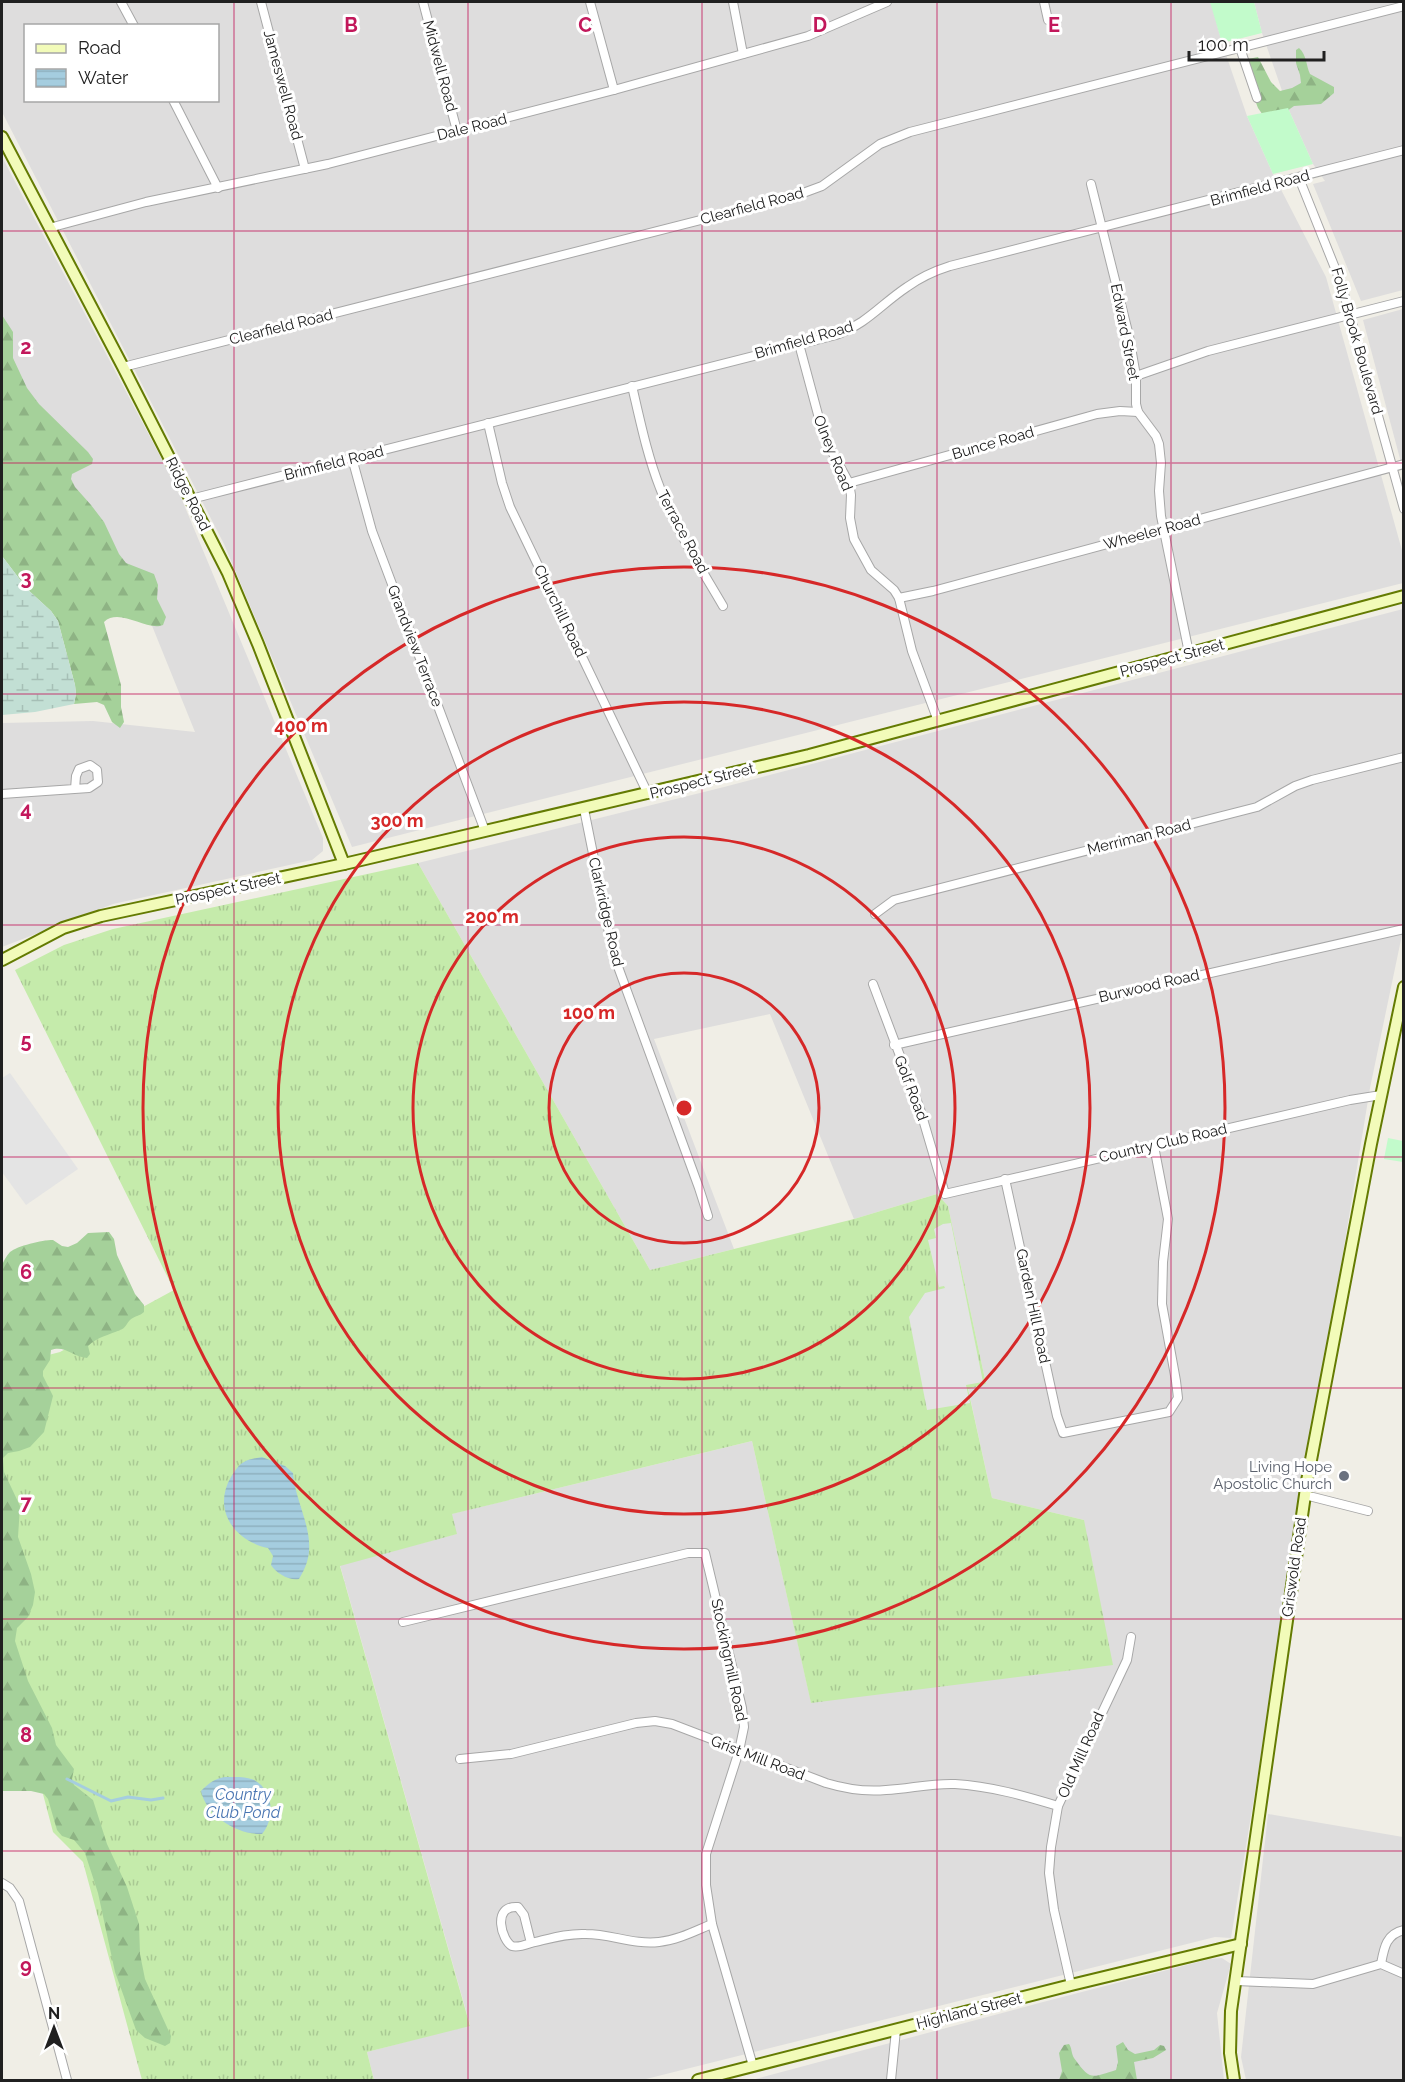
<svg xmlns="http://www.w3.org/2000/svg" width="1405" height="2082" font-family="Raleway,sans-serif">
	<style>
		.residential { fill: #dedddd; fill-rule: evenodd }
		.grass { fill: url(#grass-tufts) }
		.forest { fill: url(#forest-firs) }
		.wetland { fill: url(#wetland-marsh) }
		.park { fill: #c2fbcb }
		.parking { fill: #e4e4e4 }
		.water { fill: url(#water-rules) }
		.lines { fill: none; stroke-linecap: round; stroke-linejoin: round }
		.stream { stroke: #a5cddf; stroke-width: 3 }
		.street-casing { stroke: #a7a7a7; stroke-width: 10 }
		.secondary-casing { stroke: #647b02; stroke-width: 14 }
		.street { stroke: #fff; stroke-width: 8 }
		.secondary { stroke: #f2fbb9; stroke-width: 10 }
		.grid { fill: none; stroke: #c2185b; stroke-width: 1.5; stroke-opacity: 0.55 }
		.ring { fill: none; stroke: #d62828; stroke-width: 3 }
		.worship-dot { fill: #6b7280; stroke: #fff; stroke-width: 2 }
		.labels { text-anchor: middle; stroke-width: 6; stroke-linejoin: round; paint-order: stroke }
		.street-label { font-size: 15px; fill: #202020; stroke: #fff }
		.worship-label { font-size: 15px; fill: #5b616d; stroke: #fff; text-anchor: end }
		.water-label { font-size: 16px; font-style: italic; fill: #4975b2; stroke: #fff }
		.grid-label { font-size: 20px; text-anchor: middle; font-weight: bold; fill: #c2185b; stroke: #fff; stroke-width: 6; stroke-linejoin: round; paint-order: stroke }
		.centre { fill: #d62828; stroke: #fff; stroke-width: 3 }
		.ring-label { font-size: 18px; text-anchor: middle; font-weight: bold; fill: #d62828; stroke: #fff; stroke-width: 6; stroke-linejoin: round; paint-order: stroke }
	</style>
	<defs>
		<pattern id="grass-tufts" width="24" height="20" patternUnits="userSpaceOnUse" patternTransform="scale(1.5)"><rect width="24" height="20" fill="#c5ebab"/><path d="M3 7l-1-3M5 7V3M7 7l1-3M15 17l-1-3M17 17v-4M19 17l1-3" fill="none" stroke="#a9c993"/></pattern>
		<pattern id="forest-firs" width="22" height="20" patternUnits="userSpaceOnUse" patternTransform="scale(1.5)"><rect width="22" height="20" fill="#a5d19a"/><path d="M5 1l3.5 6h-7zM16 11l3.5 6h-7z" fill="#8eb384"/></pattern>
		<pattern id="wetland-marsh" width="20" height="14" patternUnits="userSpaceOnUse" patternTransform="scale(1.5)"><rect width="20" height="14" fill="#c2dfd4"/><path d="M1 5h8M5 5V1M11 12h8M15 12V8" fill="none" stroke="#a6bfb6"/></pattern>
		<pattern id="water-rules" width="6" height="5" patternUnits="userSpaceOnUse" patternTransform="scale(1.5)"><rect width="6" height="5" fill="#a5cddf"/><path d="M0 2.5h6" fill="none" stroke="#8eb0bf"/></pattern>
	</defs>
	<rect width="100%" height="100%" fill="#f0eee6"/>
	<g class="residential">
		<path d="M2,2H1211L1222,43L1247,116L1273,174L1326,277L1403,554V583L352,847L224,544L2,112ZM26,26H218V100H26Z"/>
		<polygon points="1254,2 1403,2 1403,290 1361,301 1313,184 1325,181 1313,164 1288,108 1262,33"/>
		<polygon points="2,157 177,488 323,838 323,851 312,860 113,904 2,947 2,723 93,721 195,732 142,601 2,368"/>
		<polygon points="1403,309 1403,470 1363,320"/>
		<polygon points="1403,609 1403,930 1370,1088 1231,1938 1215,1937 642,2080 374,2080 367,2052 470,2025 340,1565 456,1534 451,1514 752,1441 811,1702 1084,1520 992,1498 968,1388 986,1384 948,1206 937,1194 854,1219 770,1014 654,1039 734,1249 650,1270 418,863 724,787"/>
		<polygon points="1268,1814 1403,1837 1403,2080 1246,2080 1241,2057"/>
		<polygon points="1222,1958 1231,1964 1217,2013 1224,2080 752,2080 1043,2002 1210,1959"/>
	</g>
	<polygon class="grass" points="418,863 650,1270 854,1219 937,1194 948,1206 986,1384 968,1389 992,1498 1084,1520 1113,1665 811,1703 752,1441 452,1514 457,1534 340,1566 470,2026 367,2052 374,2080 142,2080 83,1862 53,1832 2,1639 2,1367 60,1352 174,1290 15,970 64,945 113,929"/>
	<g class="forest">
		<path d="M1299,48C1307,55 1306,66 1310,74L1334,87V93L1321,104L1294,106L1269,124L1258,108L1241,63L1243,60L1258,57L1271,82L1280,91L1292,88L1301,83L1300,75L1296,63V50Z"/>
		<path d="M2,315L13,332V358L27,388L39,404L88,452L93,459L92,464L72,474L71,479L75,487L91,505L104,522L119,554L126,563L154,574L158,585L157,599L166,617L163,625C147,632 120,607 104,622L121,685V707L124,722L120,728L112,722L104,705L97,702L74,704L76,694L75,685L58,621L51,611L27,589L2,556Z"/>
		<path d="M109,1232L114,1239L117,1255L135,1294L144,1305V1312C140,1316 134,1316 130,1320C126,1324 126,1328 120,1330C109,1335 97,1337 88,1346L90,1354L87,1358C73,1357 65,1345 51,1350L50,1360L43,1371V1376L53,1396L44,1432L30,1447L19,1451L8,1453L3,1458L4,1472L20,1506L18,1537L31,1574L35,1592L33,1605L28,1617L17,1628L15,1641L28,1681L52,1728L56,1745L74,1769L72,1779L74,1785L93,1800L107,1844L127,1887L139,1924L140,1954L145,1979L171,2036L170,2043L165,2046L145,2038L136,2030L115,1972L98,1893L85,1853L74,1840L62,1836L57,1830L48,1799L44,1794L31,1791H2V1265C4,1261 6,1256 10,1252C17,1246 42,1240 53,1240L62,1246L68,1247L77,1243L88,1233Z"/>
		<path d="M1123,2042L1128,2050L1135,2054L1154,2050L1160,2045L1164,2046L1166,2050L1153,2058L1134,2062L1137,2080H1059L1062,2071L1059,2053L1064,2045L1069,2044C1072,2048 1071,2053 1074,2058C1091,2082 1092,2077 1116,2070L1118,2062L1116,2046Z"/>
	</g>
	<polygon class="wetland" points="2,556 27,589 51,611 58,621 75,685 76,694 74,704 35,712 2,715"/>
	<g class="park">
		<polygon points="1210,2 1254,2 1262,33 1222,43"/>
		<polygon points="1288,108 1313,164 1273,174 1247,116"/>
		<polygon points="1388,1138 1403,1141 1403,1162 1384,1159"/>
	</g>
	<g class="parking">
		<polygon points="10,1073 78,1169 26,1205 2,1172 2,1078"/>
		<polygon points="951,1223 983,1382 966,1385 970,1403 927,1410 909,1317 925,1293 945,1288 944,1286 939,1287 928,1240 936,1238 934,1229 943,1224"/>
	</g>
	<g class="water">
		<path d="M262,1457L285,1466L293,1473C295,1502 316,1533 307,1562C305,1568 302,1574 299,1579C289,1581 276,1573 271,1565L273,1556L268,1548C234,1541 212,1509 231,1477C235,1471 238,1465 244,1462C249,1459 256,1458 262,1457Z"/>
		<path d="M225,1777C234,1777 245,1776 254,1780C274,1790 275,1819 262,1834C238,1835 206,1816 201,1791C209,1783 214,1779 225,1777Z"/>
	</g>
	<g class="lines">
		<polyline class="stream" points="67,1779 111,1801 128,1797 151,1800 163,1798"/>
		<defs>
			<g id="street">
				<polyline points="121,2 134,26"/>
				<polyline points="261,2 305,169"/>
				<polyline points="423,2 457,131"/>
				<polyline points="590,2 614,90"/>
				<polyline points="733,2 743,54"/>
				<polyline points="1044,2 1048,20"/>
				<polyline points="1240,48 1257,98"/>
				<polyline points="173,100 218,188"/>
				<polyline points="1299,178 1341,283 1404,509"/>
				<polyline points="1091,184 1129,336 1136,376 1136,404 1138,412 1156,436 1159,444 1161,463 1159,491 1161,516 1189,653"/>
				<polyline points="49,228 146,202 328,164 614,90 808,36 887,2"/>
				<polyline points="799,344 820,422 830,448 849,483 851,495 850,518 854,539 871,570 894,590 899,598 912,651 938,721"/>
				<polyline points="123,367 795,196 822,186 880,144 910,132 1404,6"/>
				<polyline points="1136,376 1208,351 1404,301"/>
				<path d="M632,386C640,420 647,455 660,488C675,529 701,568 723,606"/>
				<polyline points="488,423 502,483 510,507 648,794"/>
				<polyline points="352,458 372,531 485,831"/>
				<polyline points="849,483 1097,414 1120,411 1138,412"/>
				<path d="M191,499L836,335C868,323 880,305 907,287C921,277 934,271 950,266L1404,150"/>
				<polyline points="899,598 933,591 1404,464"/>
				<polyline points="2,794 89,788 98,782 97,770 90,765 79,769 76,776 75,789"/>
				<polyline points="584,809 613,953 699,1188 708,1216"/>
				<polyline points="875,914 894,900 1257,807 1295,786 1312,780 1404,757"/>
				<polyline points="873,984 920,1109 945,1194 1350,1100 1381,1095"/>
				<polyline points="894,1045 1404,929"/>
				<polyline points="1005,1179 1057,1416 1063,1433 1169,1412 1178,1398 1176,1381 1162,1304 1163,1262 1168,1219 1154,1146"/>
				<polyline points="1305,1495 1368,1511"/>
				<polyline points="403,1622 688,1553 705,1553 742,1708 744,1727 739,1751 706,1854 706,1885 712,1924 753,2066"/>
				<path d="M460,1759L511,1754L636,1723L655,1721L672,1724L826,1783C846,1789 865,1792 886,1790C909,1789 931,1783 955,1784C990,1786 1025,1796 1058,1806"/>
				<polyline points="2,1883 10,1888 19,1901 67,2080"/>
				<path d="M531,1943C525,1945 518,1948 512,1946C502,1941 491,1905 518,1907L524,1915L531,1943C549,1939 567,1933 586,1934C611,1934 634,1945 659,1942C678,1940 695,1931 712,1924"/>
				<path d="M1381,1964C1384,1948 1386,1934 1404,1930"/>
				<polyline points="1236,1981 1313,1984 1381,1964 1404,1974"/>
				<polyline points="1071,1985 1054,1910 1049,1873 1051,1847 1058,1806 1127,1660 1131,1637"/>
				<polyline points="891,2080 896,2030"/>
			</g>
			<g id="secondary">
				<polyline points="2,137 123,367 228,573 258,644 344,864"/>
				<polyline points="2,960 63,928 101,916 344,864 809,755 1404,596"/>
				<polyline points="698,2080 1071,1985 1241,1944"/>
				<polyline points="1234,2080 1230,2053 1231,2011 1307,1481 1371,1144 1404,987"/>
			</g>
		</defs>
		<use href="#street" class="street-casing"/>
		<use href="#secondary" class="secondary-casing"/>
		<use href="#street" class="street"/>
		<use href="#secondary" class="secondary"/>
	</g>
	<path class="grid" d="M234,2V2080M468,2V2080M702,2V2080M937,2V2080M1171,2V2080M2,231H1404M2,463H1404M2,694H1404M2,925H1404M2,1157H1404M2,1388H1404M2,1619H1404M2,1851H1404"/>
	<g class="ring">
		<circle cx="684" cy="1108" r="135"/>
		<circle cx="684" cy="1108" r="271"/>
		<circle cx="684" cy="1108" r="406"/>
		<circle cx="684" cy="1108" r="541"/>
	</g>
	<circle class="worship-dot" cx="1344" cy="1476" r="6"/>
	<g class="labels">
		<g class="street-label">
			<text transform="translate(440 66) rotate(75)" y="5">Midwell Road</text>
			<text transform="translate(283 85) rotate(75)" y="5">Jameswell Road</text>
			<text transform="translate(472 127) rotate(-14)" y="5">Dale Road</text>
			<text transform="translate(1260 188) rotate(-15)" y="5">Brimfield Road</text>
			<text transform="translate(752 206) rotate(-15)" y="5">Clearfield Road</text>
			<text transform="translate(281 327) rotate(-14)" y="5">Clearfield Road</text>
			<text transform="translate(1125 332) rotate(79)" y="5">Edward Street</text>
			<text transform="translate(804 340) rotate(-16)" y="5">Brimfield Road</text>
			<text transform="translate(1357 341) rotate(74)" y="5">Folly Brook Boulevard</text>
			<text transform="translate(993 443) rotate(-16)" y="5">Bunce Road</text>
			<text transform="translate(833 453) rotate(68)" y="5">Olney Road</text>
			<text transform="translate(334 463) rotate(-14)" y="5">Brimfield Road</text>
			<text transform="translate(188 494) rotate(63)" y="5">Ridge Road</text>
			<text transform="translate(683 532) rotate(62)" y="5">Terrace Road</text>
			<text transform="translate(1152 532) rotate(-15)" y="5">Wheeler Road</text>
			<text transform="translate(560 611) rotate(64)" y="5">Churchill Road</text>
			<text transform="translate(415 646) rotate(69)" y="5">Grandview Terrace</text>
			<text transform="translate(1172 658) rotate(-15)" y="5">Prospect Street</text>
			<text transform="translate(702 781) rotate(-14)" y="5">Prospect Street</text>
			<text transform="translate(1139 837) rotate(-14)" y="5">Merriman Road</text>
			<text transform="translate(228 889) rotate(-12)" y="5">Prospect Street</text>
			<text transform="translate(606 912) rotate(77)" y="5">Clarkridge Road</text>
			<text transform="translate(1149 986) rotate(-13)" y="5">Burwood Road</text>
			<text transform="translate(911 1088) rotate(69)" y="5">Golf Road</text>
			<text transform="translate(1163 1143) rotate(-13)" y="5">Country Club Road</text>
			<text transform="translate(1033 1306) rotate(78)" y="5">Garden Hill Road</text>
			<text transform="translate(1294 1567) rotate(-82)" y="5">Griswold Road</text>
			<text transform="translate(729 1660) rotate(78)" y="5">Stockingmill Road</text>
			<text transform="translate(1081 1755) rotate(-66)" y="5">Old Mill Road</text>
			<text transform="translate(758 1758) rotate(21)" y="5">Grist Mill Road</text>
			<text transform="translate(969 2011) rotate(-14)" y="5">Highland Street</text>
		</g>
		<g class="worship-label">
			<text x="1332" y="1472">Living Hope<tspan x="1332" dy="17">Apostolic Church</tspan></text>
		</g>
		<g class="water-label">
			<text x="243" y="1800">Country<tspan x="243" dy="18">Club Pond</tspan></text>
		</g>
	</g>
	<g class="grid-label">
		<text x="351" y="32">B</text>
		<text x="585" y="32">C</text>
		<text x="820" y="32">D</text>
		<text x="1054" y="32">E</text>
		<text x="26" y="354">2</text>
		<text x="26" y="585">3</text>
		<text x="26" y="816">4</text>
		<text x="26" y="1048">5</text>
		<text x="26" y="1279">6</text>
		<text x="26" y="1510">7</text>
		<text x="26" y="1742">8</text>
		<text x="26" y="1973">9</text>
	</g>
	<circle cx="684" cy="1108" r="9" class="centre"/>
	<g class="ring-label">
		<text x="301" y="732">400 m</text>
		<text x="397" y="827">300 m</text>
		<text x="492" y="923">200 m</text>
		<text x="589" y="1019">100 m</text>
	</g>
	<rect width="1405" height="2082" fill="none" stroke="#202020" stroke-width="6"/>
	<rect x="24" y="24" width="195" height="78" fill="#ffffff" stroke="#a6a6a6" stroke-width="1.5"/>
	<rect x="36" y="44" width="30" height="9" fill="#f2fbb9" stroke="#a6a6a6" stroke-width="1.5"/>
	<text x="78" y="54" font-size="18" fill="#202020">Road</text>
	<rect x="36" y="69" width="30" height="18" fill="url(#water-rules)" stroke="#a6a6a6" stroke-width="1.5"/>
	<text x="78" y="84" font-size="18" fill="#202020">Water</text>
	<g transform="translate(54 2028)" stroke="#ffffff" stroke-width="4.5" paint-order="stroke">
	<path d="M0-4.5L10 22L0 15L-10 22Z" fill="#202020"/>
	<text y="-9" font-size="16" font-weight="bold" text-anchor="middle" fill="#202020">N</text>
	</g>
	<path d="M1189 51v9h135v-9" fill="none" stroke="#202020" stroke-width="3"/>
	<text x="1198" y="51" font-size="18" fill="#202020" stroke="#ffffff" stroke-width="4.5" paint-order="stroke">100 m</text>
</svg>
